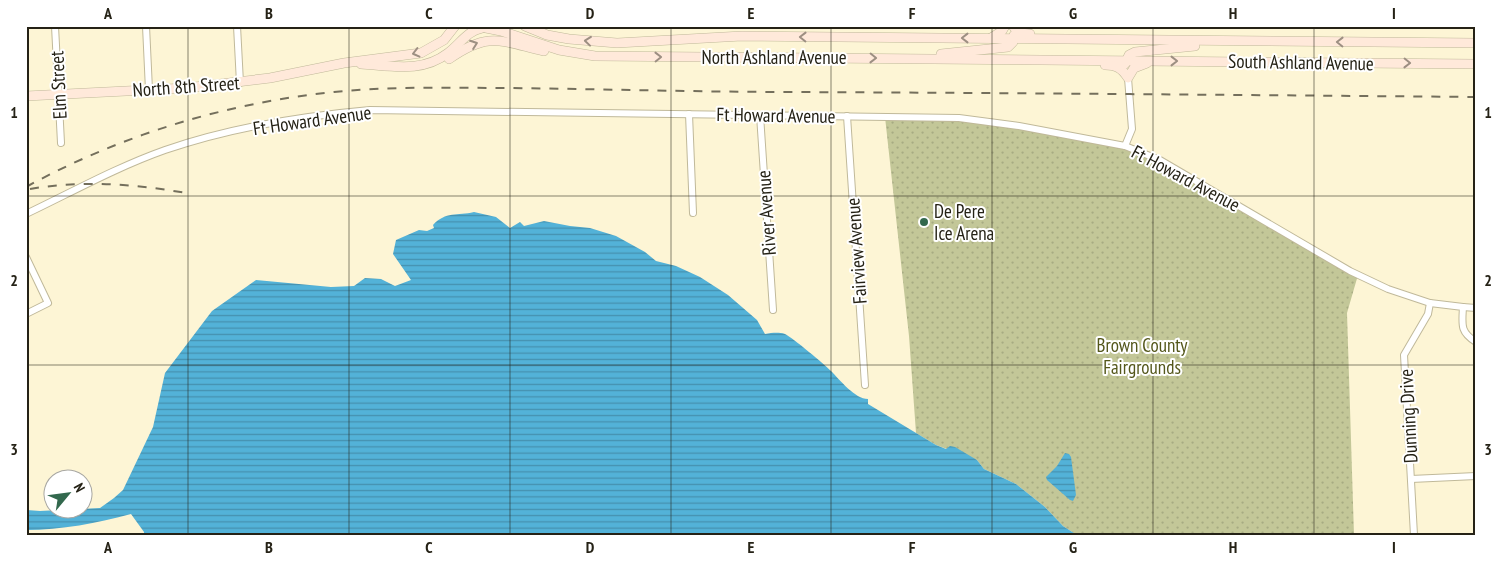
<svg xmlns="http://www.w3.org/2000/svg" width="1502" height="561" font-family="'PT Sans Narrow',sans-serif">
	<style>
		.park { fill: url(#park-dots) }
		.water { fill: url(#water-rules) }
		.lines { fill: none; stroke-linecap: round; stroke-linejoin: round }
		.minor-casing { stroke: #c0b99a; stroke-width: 8 }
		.secondary-casing { stroke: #c0b99a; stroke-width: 10 }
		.minor { stroke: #fff; stroke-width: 6 }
		.secondary { stroke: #ffe9da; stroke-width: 9 }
		.rail { stroke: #746f5c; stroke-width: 2; stroke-dasharray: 9 9; stroke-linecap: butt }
		.oneway { stroke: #9d8f82 }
		.grid { fill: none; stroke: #252216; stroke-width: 1; stroke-opacity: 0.55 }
		.poi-dot { fill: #32684d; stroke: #fff; stroke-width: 2 }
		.labels { text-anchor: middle; stroke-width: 4; stroke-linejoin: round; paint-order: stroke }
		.street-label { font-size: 19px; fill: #252216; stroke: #fff }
		.poi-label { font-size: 19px; fill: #252216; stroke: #fff; text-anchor: start }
		.park-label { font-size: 19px; fill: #54571b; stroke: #fff }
		.neatline { fill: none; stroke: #252216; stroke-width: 2 }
		.grid-label { font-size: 16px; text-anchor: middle; font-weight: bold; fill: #252216 }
	</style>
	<defs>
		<pattern id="park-dots" width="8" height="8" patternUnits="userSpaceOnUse" patternTransform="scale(1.25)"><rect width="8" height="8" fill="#c3c798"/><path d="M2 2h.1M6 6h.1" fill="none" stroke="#a7ab82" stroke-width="1.8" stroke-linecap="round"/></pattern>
		<pattern id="water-rules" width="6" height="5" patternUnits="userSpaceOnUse" patternTransform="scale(1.25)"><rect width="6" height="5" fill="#53b2d8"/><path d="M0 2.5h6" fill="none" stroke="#4590ae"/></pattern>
	</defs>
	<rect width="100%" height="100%" fill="#fdf5d5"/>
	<polygon class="park" points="885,117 959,118 1125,146 1160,160 1358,275 1347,313 1354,535 1077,535 1063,526 1045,507 1016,484 984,469 977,460 936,445 916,433 909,336"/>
	<g class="water">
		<path d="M474,212L496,217L510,228L520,222L524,226L544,221L570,226L590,228L616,236L645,252L656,261L676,266L700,277L728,295L757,320L765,334C772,333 778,332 785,334C793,338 824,364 831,371C840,380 855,399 868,399V404L936,445L946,449L950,446L955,447L977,460L984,469L1016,484L1045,507L1063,526L1077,535H144V532L131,514C98,523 61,530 26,530V510L40,511L100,508L114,498L123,490L153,427L165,373L212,311L256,280L331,287L354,286L365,278L381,279L395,286L411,280L393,254L396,240L419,230L427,231L434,228L433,225C446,211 457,216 474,212Z"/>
		<polygon points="1065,453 1069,454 1071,457 1076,495 1073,501 1070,500 1047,480 1046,477 1057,466"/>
	</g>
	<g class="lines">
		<defs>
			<g id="minor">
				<polyline points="55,26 61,143"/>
				<polyline points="146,26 149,90"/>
				<polyline points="237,26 240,83"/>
				<polyline points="689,114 693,213"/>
				<polyline points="760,115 773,310"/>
				<polyline points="847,116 865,385"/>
				<polyline points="1125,146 1132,129 1128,78"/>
				<path d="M26,214C72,192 117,167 165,150C229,128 302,116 370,110L959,118L1019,126L1125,146L1160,160L1350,271L1388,289L1430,303L1463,307C1462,325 1460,332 1476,342"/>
				<polyline points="26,257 48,303 26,314"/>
				<polyline points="1463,307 1476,308"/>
				<polyline points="1411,479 1476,476"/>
				<polyline points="1414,535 1404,355 1428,314 1430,303"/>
			</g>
			<g id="secondary">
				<polyline points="525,26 547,35 569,39 617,43 742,36 1476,43"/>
				<polyline points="1013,26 1019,33 1030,34"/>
				<polyline points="486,28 501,31 559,50 595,56 1476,64"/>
				<polyline points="991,38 1002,31 1005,26"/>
				<polyline points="941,54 1008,47 1013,42 1014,35"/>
				<path d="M449,59C489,31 500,41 544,51"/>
				<path d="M361,64C393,66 422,73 448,53C460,44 467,31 482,28"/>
				<polyline points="1125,64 1129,55 1135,52 1195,46"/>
				<path d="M1105,65C1116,65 1122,68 1128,78L1134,68L1147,63"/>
				<polyline points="26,96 186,88 270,78 344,63 421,53 444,40 455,26"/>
			</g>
		</defs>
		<use href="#minor" class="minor-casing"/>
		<use href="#secondary" class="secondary-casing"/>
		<use href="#minor" class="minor"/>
		<use href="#secondary" class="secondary"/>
		<g class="rail">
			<path d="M26,187C121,135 226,103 334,92C392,86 452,88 511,88C604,89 697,92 791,92C1019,93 1247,95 1476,97"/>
			<path d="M30,189C81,180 135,184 186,193"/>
		</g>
	</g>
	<defs><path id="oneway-chevron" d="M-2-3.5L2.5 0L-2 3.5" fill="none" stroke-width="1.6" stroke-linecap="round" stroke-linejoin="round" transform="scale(1.25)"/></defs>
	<g class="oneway">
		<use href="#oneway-chevron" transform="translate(803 37) rotate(-179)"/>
		<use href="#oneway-chevron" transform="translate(965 38) rotate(-180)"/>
		<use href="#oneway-chevron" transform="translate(588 41) rotate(-174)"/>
		<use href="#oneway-chevron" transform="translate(1340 42) rotate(-179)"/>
		<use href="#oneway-chevron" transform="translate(474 44) rotate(-20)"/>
		<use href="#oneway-chevron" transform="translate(416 53) rotate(166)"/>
		<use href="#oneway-chevron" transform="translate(658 57) rotate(-1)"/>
		<use href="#oneway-chevron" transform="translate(873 58) rotate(1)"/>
		<use href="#oneway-chevron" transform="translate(1174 61)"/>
		<use href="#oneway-chevron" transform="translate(1407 63) rotate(1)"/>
	</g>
	<path class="grid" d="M188,26V535M349,26V535M510,26V535M671,26V535M831,26V535M992,26V535M1153,26V535M1314,26V535M26,196H1476M26,365H1476"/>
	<circle class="poi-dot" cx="924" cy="222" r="5"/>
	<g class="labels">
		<g class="street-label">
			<text x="774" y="64">North Ashland Avenue</text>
			<text transform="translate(1301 62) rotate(1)" y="7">South Ashland Avenue</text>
			<text transform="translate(58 85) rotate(-93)" y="7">Elm Street</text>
			<text transform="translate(186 86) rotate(-4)" y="7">North 8th Street</text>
			<text transform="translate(776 115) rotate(1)" y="7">Ft Howard Avenue</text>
			<text transform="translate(312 120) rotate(-8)" y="7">Ft Howard Avenue</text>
			<text transform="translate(1186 178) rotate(28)" y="7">Ft Howard Avenue</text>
			<text transform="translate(766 213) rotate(-94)" y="7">River Avenue</text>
			<text transform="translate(856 251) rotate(-94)" y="7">Fairview Avenue</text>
			<text transform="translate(1408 416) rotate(-93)" y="7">Dunning Drive</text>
		</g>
		<g class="poi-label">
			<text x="934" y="218">De Pere<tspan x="934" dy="22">Ice Arena</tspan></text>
		</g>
		<g class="park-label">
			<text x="1142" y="352">Brown County<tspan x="1142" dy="22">Fairgrounds</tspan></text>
		</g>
	</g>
	<rect width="1502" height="561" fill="none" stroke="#ffffff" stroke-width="55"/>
	<g transform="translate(68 494) rotate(61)"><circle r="24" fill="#ffffff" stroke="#a8a7a2"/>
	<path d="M0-4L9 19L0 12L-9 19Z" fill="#32684d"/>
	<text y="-8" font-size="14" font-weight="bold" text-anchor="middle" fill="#252216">N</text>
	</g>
	<rect x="28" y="28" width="1446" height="506" class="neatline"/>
	<g class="grid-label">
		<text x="108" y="19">A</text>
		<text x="269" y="19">B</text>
		<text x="429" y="19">C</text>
		<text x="590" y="19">D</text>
		<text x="751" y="19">E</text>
		<text x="912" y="19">F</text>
		<text x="1073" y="19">G</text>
		<text x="1233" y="19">H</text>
		<text x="1394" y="19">I</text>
		<text x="14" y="118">1</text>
		<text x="1488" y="118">1</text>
		<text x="14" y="286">2</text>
		<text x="1488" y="286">2</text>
		<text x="14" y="455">3</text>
		<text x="1488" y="455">3</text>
		<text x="108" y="553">A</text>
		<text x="269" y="553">B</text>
		<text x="429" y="553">C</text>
		<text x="590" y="553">D</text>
		<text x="751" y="553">E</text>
		<text x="912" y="553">F</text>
		<text x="1073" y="553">G</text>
		<text x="1233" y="553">H</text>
		<text x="1394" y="553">I</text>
	</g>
</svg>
